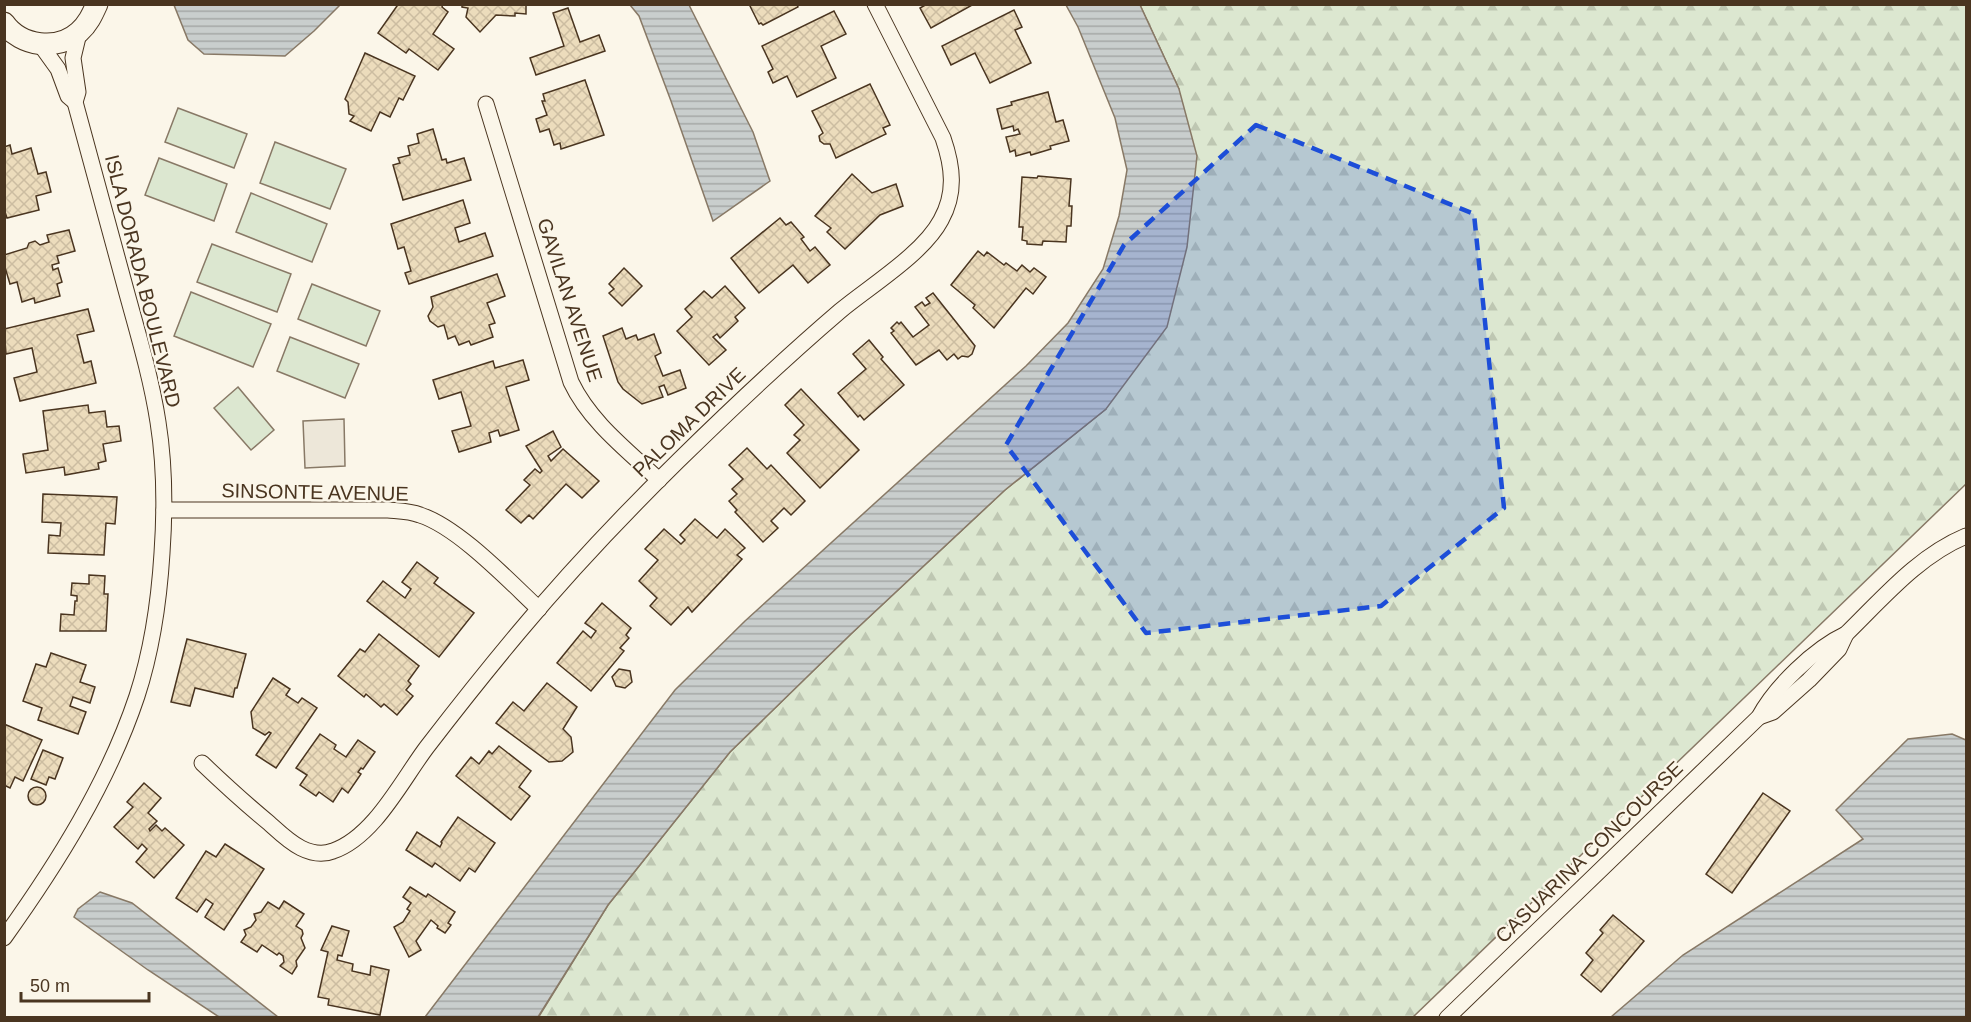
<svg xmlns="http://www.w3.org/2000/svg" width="1971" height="1022" font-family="Arial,sans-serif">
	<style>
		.forest { fill: url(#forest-firs); stroke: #887966; stroke-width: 1.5 }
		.pitch { fill: #dce7d0; stroke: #887966; stroke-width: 1.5 }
		.parking { fill: #ede7d9; stroke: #887966; stroke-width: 1.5 }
		.water { fill: url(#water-rules); stroke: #887966; stroke-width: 1.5 }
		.building { fill: url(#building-cross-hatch); stroke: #4a3520; stroke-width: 1.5 }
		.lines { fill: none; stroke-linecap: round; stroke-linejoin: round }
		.street-casing { stroke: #4a3520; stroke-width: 17 }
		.secondary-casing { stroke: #4a3520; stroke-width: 23 }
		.street { stroke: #fbf6e9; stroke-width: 15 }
		.secondary { stroke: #fbf6e9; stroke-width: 21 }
		.marked { fill: #1d4ed8; fill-opacity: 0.2; stroke: #1d4ed8; stroke-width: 4.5; stroke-dasharray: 12 8; stroke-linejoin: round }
		.labels { text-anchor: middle; stroke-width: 4.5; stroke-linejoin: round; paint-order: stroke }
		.street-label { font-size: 20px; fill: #4a3520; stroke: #fbf6e9 }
	</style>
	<defs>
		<pattern id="forest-firs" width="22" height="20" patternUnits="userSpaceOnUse" patternTransform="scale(1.5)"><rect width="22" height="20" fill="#dce7d0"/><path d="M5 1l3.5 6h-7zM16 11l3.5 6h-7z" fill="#bec7b2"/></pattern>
		<pattern id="water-rules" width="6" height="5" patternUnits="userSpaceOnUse" patternTransform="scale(1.5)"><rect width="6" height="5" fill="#c9cecd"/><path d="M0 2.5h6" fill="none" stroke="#a5a8a6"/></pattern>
		<pattern id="building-cross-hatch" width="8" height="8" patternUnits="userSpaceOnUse" patternTransform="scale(1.5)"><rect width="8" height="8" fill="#ecdcbc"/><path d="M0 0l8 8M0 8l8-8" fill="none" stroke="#ccbda1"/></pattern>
	</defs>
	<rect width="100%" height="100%" fill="#fbf6e9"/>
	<polygon class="forest" points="1140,5 1966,5 1966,484 1413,1017 538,1018 608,905 730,752 852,633 1005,490 1106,409 1179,89"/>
	<g class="pitch">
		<polygon points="178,108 247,134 234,168 165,142"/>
		<polygon points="275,142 346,169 330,209 260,183"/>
		<polygon points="159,158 227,184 214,221 145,195"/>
		<polygon points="251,193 327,224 312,262 236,232"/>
		<polygon points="212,244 291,274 277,312 197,282"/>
		<polygon points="312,284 380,311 366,346 298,319"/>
		<polygon points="191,292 271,324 253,367 174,336"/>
		<polygon points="290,337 359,364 345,398 277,371"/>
		<polygon points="238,387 274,430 251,450 214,408"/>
	</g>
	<polygon class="parking" points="344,419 345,466 305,468 303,421"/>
	<g class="water">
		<polygon points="174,5 174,4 340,5 314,31 285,56 204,54 188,40"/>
		<polygon points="630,5 689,5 753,132 770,181 713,221 671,101 639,16"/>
		<polygon points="1066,5 1140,5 1179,89 1197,156 1187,247 1167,327 1106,409 1005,490 852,633 730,752 608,905 538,1017 425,1017 675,690 745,621 1026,366 1068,323 1103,269 1119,216 1127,170 1115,118 1078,27"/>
		<polygon points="1952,734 1966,740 1966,1017 1611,1017 1683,955 1863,839 1836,810 1908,739"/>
		<polygon points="100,892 132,903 278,1017 219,1017 148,970 74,917 78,909"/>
	</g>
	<g class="building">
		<polygon points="395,4 443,4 442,7 448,12 433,34 454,49 438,70 409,49 406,53 378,33 397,6"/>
		<polygon points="462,4 526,4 526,14 515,13 515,16 496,15 480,32 466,17 468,8 462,7"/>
		<polygon points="749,4 797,4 798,7 763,25 761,23 759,24"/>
		<polygon points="927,4 974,4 931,28 920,8"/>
		<polygon points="568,8 580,42 599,35 605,51 536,75 530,58 564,46 553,13"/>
		<polygon points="1014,10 1022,27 1015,30 1031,63 990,83 975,53 951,65 942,46"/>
		<polygon points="834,11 846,34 821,46 836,78 797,97 787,76 773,83 768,72 773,69 762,46"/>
		<polygon points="365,53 415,76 403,100 399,98 390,117 380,112 371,131 350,121 354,116 349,114 348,102 345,99"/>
		<polygon points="585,80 604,135 561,149 560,143 554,145 549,129 540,132 536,119 547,115 542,101 545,101 543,94"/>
		<polygon points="870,84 890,125 883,128 886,134 836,158 830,144 824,144 820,141 819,136 823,133 812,111"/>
		<polygon points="1048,92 1056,122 1063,120 1069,141 1050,146 1051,149 1031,155 1030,152 1016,156 1015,150 1010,152 1006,137 1020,134 1018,129 1014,131 1013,126 1002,129 997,109 1012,105 1011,102"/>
		<polygon points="433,129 442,160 446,159 447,163 464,158 471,180 403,200 393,165 400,163 398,158 410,155 408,146 419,143 417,134"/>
		<polygon points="10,145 12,154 31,148 38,174 46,172 51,192 36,196 39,210 7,218 4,209 4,147"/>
		<polygon points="852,174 872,193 896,184 903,206 880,215 845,249 827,232 831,228 815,216"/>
		<polygon points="1038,176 1071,179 1069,206 1072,206 1071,226 1067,226 1066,242 1043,241 1042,245 1027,244 1027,241 1022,240 1023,227 1019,227 1022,177 1037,178"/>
		<polygon points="463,200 470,223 455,228 459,242 485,233 493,256 409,284 405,273 411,271 404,247 398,249 391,224"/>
		<polygon points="780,218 786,225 791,222 804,237 801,239 810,251 815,247 830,265 808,283 793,265 759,293 731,258"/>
		<polygon points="69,230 75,251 57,256 59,263 52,265 53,270 58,268 62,282 57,284 60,296 35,303 34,298 22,302 17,282 10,284 4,264 4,255 27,248 29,243 35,241 40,245 49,242 47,235"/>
		<polygon points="978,251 984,256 987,252 1004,265 1006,263 1017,271 1022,265 1030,272 1034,268 1046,277 1033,294 1026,288 994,328 973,308 975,305 951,285"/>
		<polygon points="624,268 642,286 622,306 609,293 614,289 609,284"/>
		<polygon points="497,274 505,296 487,303 495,323 489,325 493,337 471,345 469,341 459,345 455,336 448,339 444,325 438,327 430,321 428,316 433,307 431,297"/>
		<polygon points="725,286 745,308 735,317 738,321 720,338 717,334 713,337 726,350 709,365 677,331 692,317 685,309 704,291 712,298"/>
		<polygon points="933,293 975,346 972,354 968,357 962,356 958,359 954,354 947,360 939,350 916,365 891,333 894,331 891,328 897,322 899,324 901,322 913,337 929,325 915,307 922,302 925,306 930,303 926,298"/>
		<polygon points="88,309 94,331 77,335 84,363 91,361 96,383 20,401 14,378 37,372 32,348 6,354 4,329"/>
		<polygon points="622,328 626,339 636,335 638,340 654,334 661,353 655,356 663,376 680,370 686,388 668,395 664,385 659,387 663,397 642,404 623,389 618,382 603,336"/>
		<polygon points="869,340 883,357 881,359 904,385 864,420 860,415 858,417 838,393 866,369 853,354"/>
		<polygon points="523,360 529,380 506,387 519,430 500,436 498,430 489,433 491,442 459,452 452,431 471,426 461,392 439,399 433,380 493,361 495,368"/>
		<polygon points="801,389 859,450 820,488 787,453 800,440 794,435 804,425 785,405"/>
		<polygon points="88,405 89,413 105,411 107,427 119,426 121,441 103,444 106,461 98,463 99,469 65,475 64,467 26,473 23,454 48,450 43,411"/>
		<polygon points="553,431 561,447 548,456 551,461 563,449 599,481 582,498 566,484 533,519 529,515 521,523 506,510 530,485 524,480 535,469 540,473 542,471 526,446"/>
		<polygon points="747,448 767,469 771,465 805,501 791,515 784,508 771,521 778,528 763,542 735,512 737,510 729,501 737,494 732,489 743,479 729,465"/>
		<polygon points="43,494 117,497 115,524 106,523 104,555 48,553 49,535 60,536 61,523 42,522"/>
		<polygon points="695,519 717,538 725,529 745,548 737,555 742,559 692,612 688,607 671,625 650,606 657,598 639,581 658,560 645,549 664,529 681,544 685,540 680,535"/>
		<polygon points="417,562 438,578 434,583 474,613 439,657 367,601 383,581 405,598 411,589 402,582"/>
		<polygon points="89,575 105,576 104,594 108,594 106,631 60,631 61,614 74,615 75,601 77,601 77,596 71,595 72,583 89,584"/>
		<polygon points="602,603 631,628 626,635 629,638 620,648 624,651 591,691 557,663 583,631 591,638 596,631 585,623"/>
		<polygon points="379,634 419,666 408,681 411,684 406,690 413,696 397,715 384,704 381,707 366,694 364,697 338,676 360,649 365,652"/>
		<polygon points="187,639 246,654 237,688 235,688 233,697 195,688 190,706 171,702"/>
		<polygon points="51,653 86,665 80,682 95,687 90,703 73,697 70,706 86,712 78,734 38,720 42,708 23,701 36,664 46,667"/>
		<polygon points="619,669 630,671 632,682 625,688 616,686 612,677"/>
		<polygon points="273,678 290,689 286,695 298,703 302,698 317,708 276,768 256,755 271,733 269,732 265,735 253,728 251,712"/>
		<polygon points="547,683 577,707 563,729 571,737 573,752 562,761 549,762 496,723 513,702 524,711"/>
		<polygon points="4,724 42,740 23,781 15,777 10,788 4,785"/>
		<polygon points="320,734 336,745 334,749 346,757 358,740 375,752 363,769 361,768 358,772 361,774 348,793 342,788 333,802 319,792 316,796 300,785 307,775 296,768"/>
		<polygon points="499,746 531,771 519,787 530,796 511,820 456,776 471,757 479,764 489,751 492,754"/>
		<polygon points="43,750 63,758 55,779 49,777 46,785 31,779"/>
		<polygon points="144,783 161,798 148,813 157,821 149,829 150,831 156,825 162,831 165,828 184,845 154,878 136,862 147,849 142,844 138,849 114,827 133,807 127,802"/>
		<circle cx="37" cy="796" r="9"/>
		<polygon points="1763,793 1790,811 1732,893 1706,874"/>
		<polygon points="458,817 495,843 475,872 469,868 460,881 435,863 432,867 406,850 417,832 440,847 442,843 441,842"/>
		<polygon points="225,844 264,869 224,930 205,917 213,904 206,899 197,912 176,898 206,851 216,857"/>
		<polygon points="410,887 426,897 428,894 455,912 448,923 451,925 445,933 437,928 438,926 431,920 416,941 421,950 409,957 394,927 403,922 410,911 407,909 411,903 403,897"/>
		<polygon points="284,901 304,914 296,926 302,930 303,934 301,938 305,948 296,961 297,966 292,974 280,966 284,962 283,956 279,953 277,955 262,945 257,952 241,942 246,935 244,930 251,927 256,920 254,914 261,912 268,902 279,909"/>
		<polygon points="1613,915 1644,941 1601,992 1581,975 1593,960 1586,953 1603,933 1600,930"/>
		<polygon points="332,926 349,931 342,956 338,955 337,960 353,964 352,971 370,975 371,966 389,970 380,1015 328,1005 329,999 318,997 328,952 321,950"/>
	</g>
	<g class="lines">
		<defs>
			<g id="street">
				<polyline points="40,44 58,69 68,96 75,102"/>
				<path d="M486,104L571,382C590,422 627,450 659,480"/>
				<path d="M164,510H388C399,511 410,511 420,515C458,527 509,581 539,609"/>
				<polyline points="1759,717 1773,712 1809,680 1839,649 1846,634"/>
				<path d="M202,763C224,784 246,804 269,823C279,832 289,842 301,848C311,853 323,855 333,851C374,837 402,780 427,747C457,708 488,669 519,632C569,572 622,516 678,461C730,410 784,359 840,311C870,286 923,254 941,220C956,193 953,167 943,138L875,4"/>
				<path d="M4,938C57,864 108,783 137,696C152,650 159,602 162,553C165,510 165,466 158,422C151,377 138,334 126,290C109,227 92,164 75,102L78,92L73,58L79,33"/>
				<path d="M1447,1018L1759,717C1775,687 1814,649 1846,634C1883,598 1918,556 1966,536"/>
			</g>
			<path id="secondary" d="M4,23C21,47 58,51 79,32C88,24 92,15 97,4"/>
		</defs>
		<use href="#street" class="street-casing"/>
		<use href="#secondary" class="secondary-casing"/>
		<use href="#street" class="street"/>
		<use href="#secondary" class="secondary"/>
	</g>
	<path class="marked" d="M1256,125L1474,214L1504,508L1381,606L1146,633L1006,445L1124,245Z"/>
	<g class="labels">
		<g class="street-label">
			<text transform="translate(143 281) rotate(76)" y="7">ISLA DORADA BOULEVARD</text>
			<text transform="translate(570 300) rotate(72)" y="7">GAVILAN AVENUE</text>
			<text transform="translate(689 422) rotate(-44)" y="7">PALOMA DRIVE</text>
			<text transform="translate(315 492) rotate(1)" y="7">SINSONTE AVENUE</text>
			<text transform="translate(1589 852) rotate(-44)" y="7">CASUARINA CONCOURSE</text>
		</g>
	</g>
	<rect width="1971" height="1022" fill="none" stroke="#4a3520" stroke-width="12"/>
	<path d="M21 992v9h128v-9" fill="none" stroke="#4a3520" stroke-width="3"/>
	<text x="30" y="992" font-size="18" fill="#4a3520" stroke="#fbf6e9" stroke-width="4.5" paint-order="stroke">50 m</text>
</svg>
